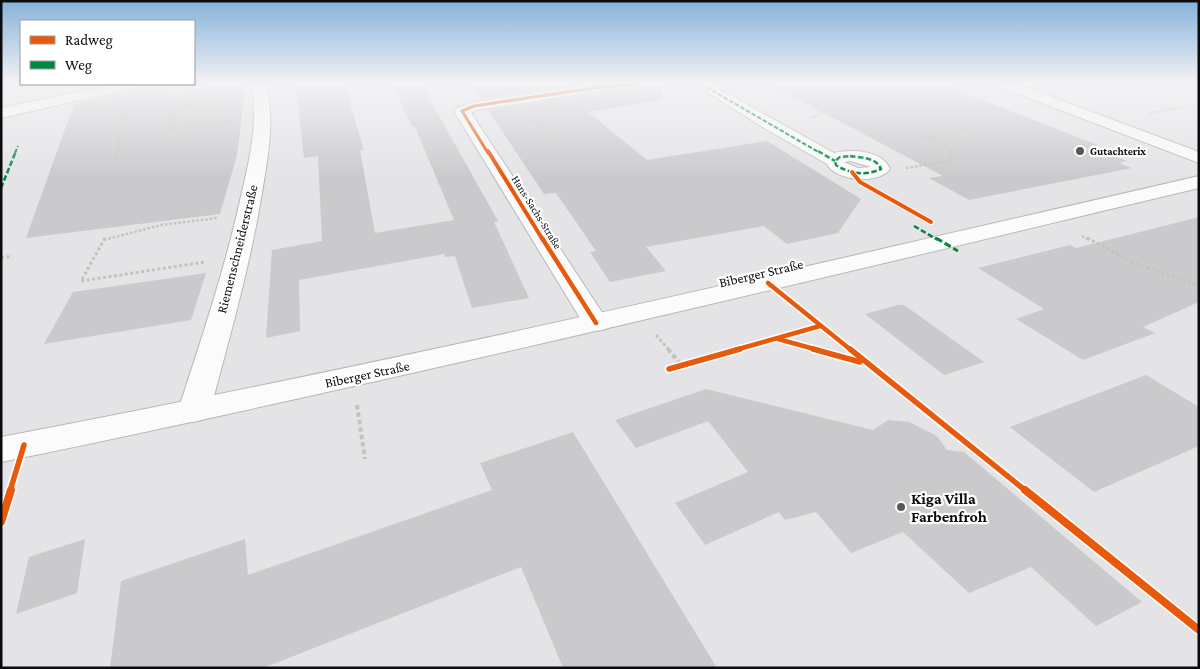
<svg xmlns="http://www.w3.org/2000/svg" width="1200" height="669" font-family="'Crimson Pro',serif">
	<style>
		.building { fill: #cac9cb }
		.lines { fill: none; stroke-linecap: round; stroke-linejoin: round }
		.street-casing { stroke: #b8b7b9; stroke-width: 2 }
		.secondary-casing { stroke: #b8b7b9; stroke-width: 2 }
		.path-far3 { stroke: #c3c3c4; stroke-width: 2; stroke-dasharray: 2 1; stroke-linecap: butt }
		.path-far2 { stroke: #c3c3c4; stroke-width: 2.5; stroke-dasharray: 2.5 2; stroke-linecap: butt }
		.path-far1 { stroke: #c3c3c4; stroke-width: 3; stroke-dasharray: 3 2.5; stroke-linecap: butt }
		.path { stroke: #c3c3c4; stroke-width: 4; stroke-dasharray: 4.5 3; stroke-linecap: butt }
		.street { fill: #fbfbfb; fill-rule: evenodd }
		.secondary { fill: #fbfbfb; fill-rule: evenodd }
		.quiet-far2 { stroke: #00873e; stroke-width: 2; stroke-dasharray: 4.5 2; stroke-linecap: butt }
		.quiet-far1 { stroke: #00873e; stroke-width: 2.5; stroke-dasharray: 5.5 2.5; stroke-linecap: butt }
		.quiet { stroke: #00873e; stroke-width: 3; stroke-dasharray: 7 3; stroke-linecap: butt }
		.cycleway-far4-casing { stroke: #fff; stroke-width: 5 }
		.cycleway-far3-casing { stroke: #fff; stroke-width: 6 }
		.cycleway-far2-casing { stroke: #fff; stroke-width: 8 }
		.cycleway-far1-casing { stroke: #fff; stroke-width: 9 }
		.cycleway-casing { stroke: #fff; stroke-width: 11 }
		.cycleway-far4 { stroke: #e8590c; stroke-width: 3 }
		.cycleway-far3 { stroke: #e8590c; stroke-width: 4 }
		.cycleway-far2 { stroke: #e8590c; stroke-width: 4.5 }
		.cycleway-far1 { stroke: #e8590c; stroke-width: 5.5 }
		.cycleway { stroke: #e8590c; stroke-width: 8 }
		.poi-dot { fill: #575759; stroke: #fff; stroke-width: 2 }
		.labels { text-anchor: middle; stroke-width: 4.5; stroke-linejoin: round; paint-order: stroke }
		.far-poi-label { font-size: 11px; font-weight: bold; fill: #0b0b0d; stroke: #fff; text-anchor: start }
		.far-street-label { font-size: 11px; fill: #0b0b0d; stroke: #fff }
		.street-label { font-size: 14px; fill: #0b0b0d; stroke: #fff }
		.near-poi-label { font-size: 16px; font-weight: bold; fill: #0b0b0d; stroke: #fff; text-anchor: start }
	</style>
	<rect width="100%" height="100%" fill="#e4e3e6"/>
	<g class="building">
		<polygon points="143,84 169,84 169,92 239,84 244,98 237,155 220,214 26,238 74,104 134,90"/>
		<polygon points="323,84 344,84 364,150 360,150 375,233 454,220 415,127 412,127 392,84 421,84 498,221 494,222 529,298 472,308 455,256 445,257 444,254 299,280 300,331 266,338 272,250 322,241 318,156 304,158 296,87"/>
		<polygon points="471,84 585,84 481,99"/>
		<polygon points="607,84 661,84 662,100 588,112 647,160 767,141 861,199 838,233 787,244 764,226 646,247 666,271 610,282 590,252 596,251 556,193 544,194 488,110 600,93 609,87"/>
		<polygon points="769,84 941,84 1098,145 1089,146 1127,161 1119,163 1132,168 969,200 929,178 943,176"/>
		<polygon points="1199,217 1199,302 1143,327 1155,333 1083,360 1016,319 1044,309 978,268 1070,245 1076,248"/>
		<polygon points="206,273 191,320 44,344 73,292"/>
		<polygon points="898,305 904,305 984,362 944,375 865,314"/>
		<polygon points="1146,375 1199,407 1199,446 1094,492 1010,427"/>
		<polygon points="706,389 873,430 888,420 909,422 937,436 947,450 964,452 1142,602 1096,626 1031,567 969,593 903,532 851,553 816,512 785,520 779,512 705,545 675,503 748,472 708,421 636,448 615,420"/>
		<polygon points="573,432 717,668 563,668 521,567 263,668 110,668 121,581 245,539 248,575 492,490 480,463"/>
		<polygon points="85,539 77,593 16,614 29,557"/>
	</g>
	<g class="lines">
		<defs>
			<g id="street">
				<polygon points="116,84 141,84 134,88 1,118 1,108"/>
				<path d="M252,84H266C275,119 268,157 262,193C250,267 229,339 210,411L205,419L194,422L183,419L178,411C201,340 225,269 241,196C250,159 258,122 252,84Z"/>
				<polygon points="595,84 605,84 607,87 600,91 477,110 471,113 609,323 606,329 596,331 586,329 583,323 454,111 457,108 474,102"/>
				<path d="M694,84H710L834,153C852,149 882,150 890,169C879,185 835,181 827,164L764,128ZM850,161L871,167L858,168L844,162Z"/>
			</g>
			<g id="secondary">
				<polygon points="998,84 1017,84 1199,152 1199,163 1000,87"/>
				<path d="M1199,176V188C800,283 402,380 1,462V437C403,361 801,268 1199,176Z"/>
			</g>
		</defs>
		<use href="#street" class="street-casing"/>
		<use href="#secondary" class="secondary-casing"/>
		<g class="path-far3">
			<polyline points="948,84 962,89"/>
			<polyline points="235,97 174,108 167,129 236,122"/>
			<polyline points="1150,113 1181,107"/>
			<polyline points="812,118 821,114 808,96 918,85"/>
			<polyline points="533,120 550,136"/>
			<polyline points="117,153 123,108"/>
			<polyline points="952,153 944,145 927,137 968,130 967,127"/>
		</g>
		<g class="path-far2">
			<polyline points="116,158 117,151"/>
			<polyline points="906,168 943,162 953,157 951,151"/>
			<polyline points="1082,236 1089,240"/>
			<polyline points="104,240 161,225 217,218"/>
		</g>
		<g class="path-far1">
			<polyline points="105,238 81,281 205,262"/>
			<polyline points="1087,238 1137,264 1199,286"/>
			<polyline points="1,258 12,256"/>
			<polyline points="656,335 669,350"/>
		</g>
		<g class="path">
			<polyline points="668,349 681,365"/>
			<polyline points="357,405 365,459"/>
		</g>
		<use href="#street" class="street"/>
		<use href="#secondary" class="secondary"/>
		<g class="quiet-far2">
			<polyline points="701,84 820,153"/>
			<polyline points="15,153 18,146"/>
		</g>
		<g class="quiet-far1">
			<polyline points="818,151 835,161"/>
			<path d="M850,156C861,158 876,157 881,169C866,176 850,174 836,165L835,161L840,157Z"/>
			<polyline points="1,188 16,151"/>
			<polyline points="914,226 938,240"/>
		</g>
		<polyline class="quiet" points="936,238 958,251"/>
		<defs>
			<polyline id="cycleway-far4" points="488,153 462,111 474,106 600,87 638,84"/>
			<g id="cycleway-far3">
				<polyline points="488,151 543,240"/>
				<polyline points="852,172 860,182 931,222"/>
			</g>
			<g id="cycleway-far2">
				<polyline points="542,238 596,323"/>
				<polyline points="768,283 851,350"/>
				<polyline points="778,339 818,350"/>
				<polyline points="735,350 820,326"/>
			</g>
			<g id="cycleway-far1">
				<polyline points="813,349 860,362"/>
				<polyline points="850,349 1026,491"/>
				<polyline points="669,369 740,349"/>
				<polyline points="10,491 24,445"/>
			</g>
			<g id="cycleway">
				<polyline points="1025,490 1199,630"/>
				<polyline points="1,522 11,490"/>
			</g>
		</defs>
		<use href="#cycleway-far4" class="cycleway-far4-casing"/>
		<use href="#cycleway-far3" class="cycleway-far3-casing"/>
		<use href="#cycleway-far2" class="cycleway-far2-casing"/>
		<use href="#cycleway-far1" class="cycleway-far1-casing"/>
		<use href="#cycleway" class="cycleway-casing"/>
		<use href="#cycleway-far4" class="cycleway-far4"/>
		<use href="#cycleway-far3" class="cycleway-far3"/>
		<use href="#cycleway-far2" class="cycleway-far2"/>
		<use href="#cycleway-far1" class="cycleway-far1"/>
		<use href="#cycleway" class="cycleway"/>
	</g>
	<linearGradient id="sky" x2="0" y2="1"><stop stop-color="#85b2db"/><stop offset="0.47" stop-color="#f3f2f4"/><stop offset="1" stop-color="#f3f2f4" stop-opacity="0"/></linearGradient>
	<rect width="1200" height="177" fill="url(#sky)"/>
	<g class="poi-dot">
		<circle cx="1080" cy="151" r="5"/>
		<circle cx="901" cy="507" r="5"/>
	</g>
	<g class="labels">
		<g class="far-poi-label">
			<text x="1090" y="155">Gutachterix</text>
		</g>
		<g class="far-street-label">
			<text transform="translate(537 212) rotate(58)" y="4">Hans-Sachs-Straße</text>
		</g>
		<g class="street-label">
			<text transform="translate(237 249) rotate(-76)" y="5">Riemenschneiderstraße</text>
			<text transform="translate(761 273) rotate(-13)" y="5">Biberger Straße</text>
			<text transform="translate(367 374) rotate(-12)" y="5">Biberger Straße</text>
		</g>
		<g class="near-poi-label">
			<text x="911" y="504">Kiga Villa<tspan x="911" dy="18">Farbenfroh</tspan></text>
		</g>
	</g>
	<rect width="1200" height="669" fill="none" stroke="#0b0b0d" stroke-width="5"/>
	<rect x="20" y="20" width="175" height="65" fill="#ffffff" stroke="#9d9d9e"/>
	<rect x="30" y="36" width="25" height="8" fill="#e8590c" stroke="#9d9d9e"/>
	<text x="65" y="45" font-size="15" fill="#0b0b0d">Radweg</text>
	<rect x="30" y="61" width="25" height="8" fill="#00873e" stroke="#9d9d9e"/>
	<text x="65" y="70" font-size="15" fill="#0b0b0d">Weg</text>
</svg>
